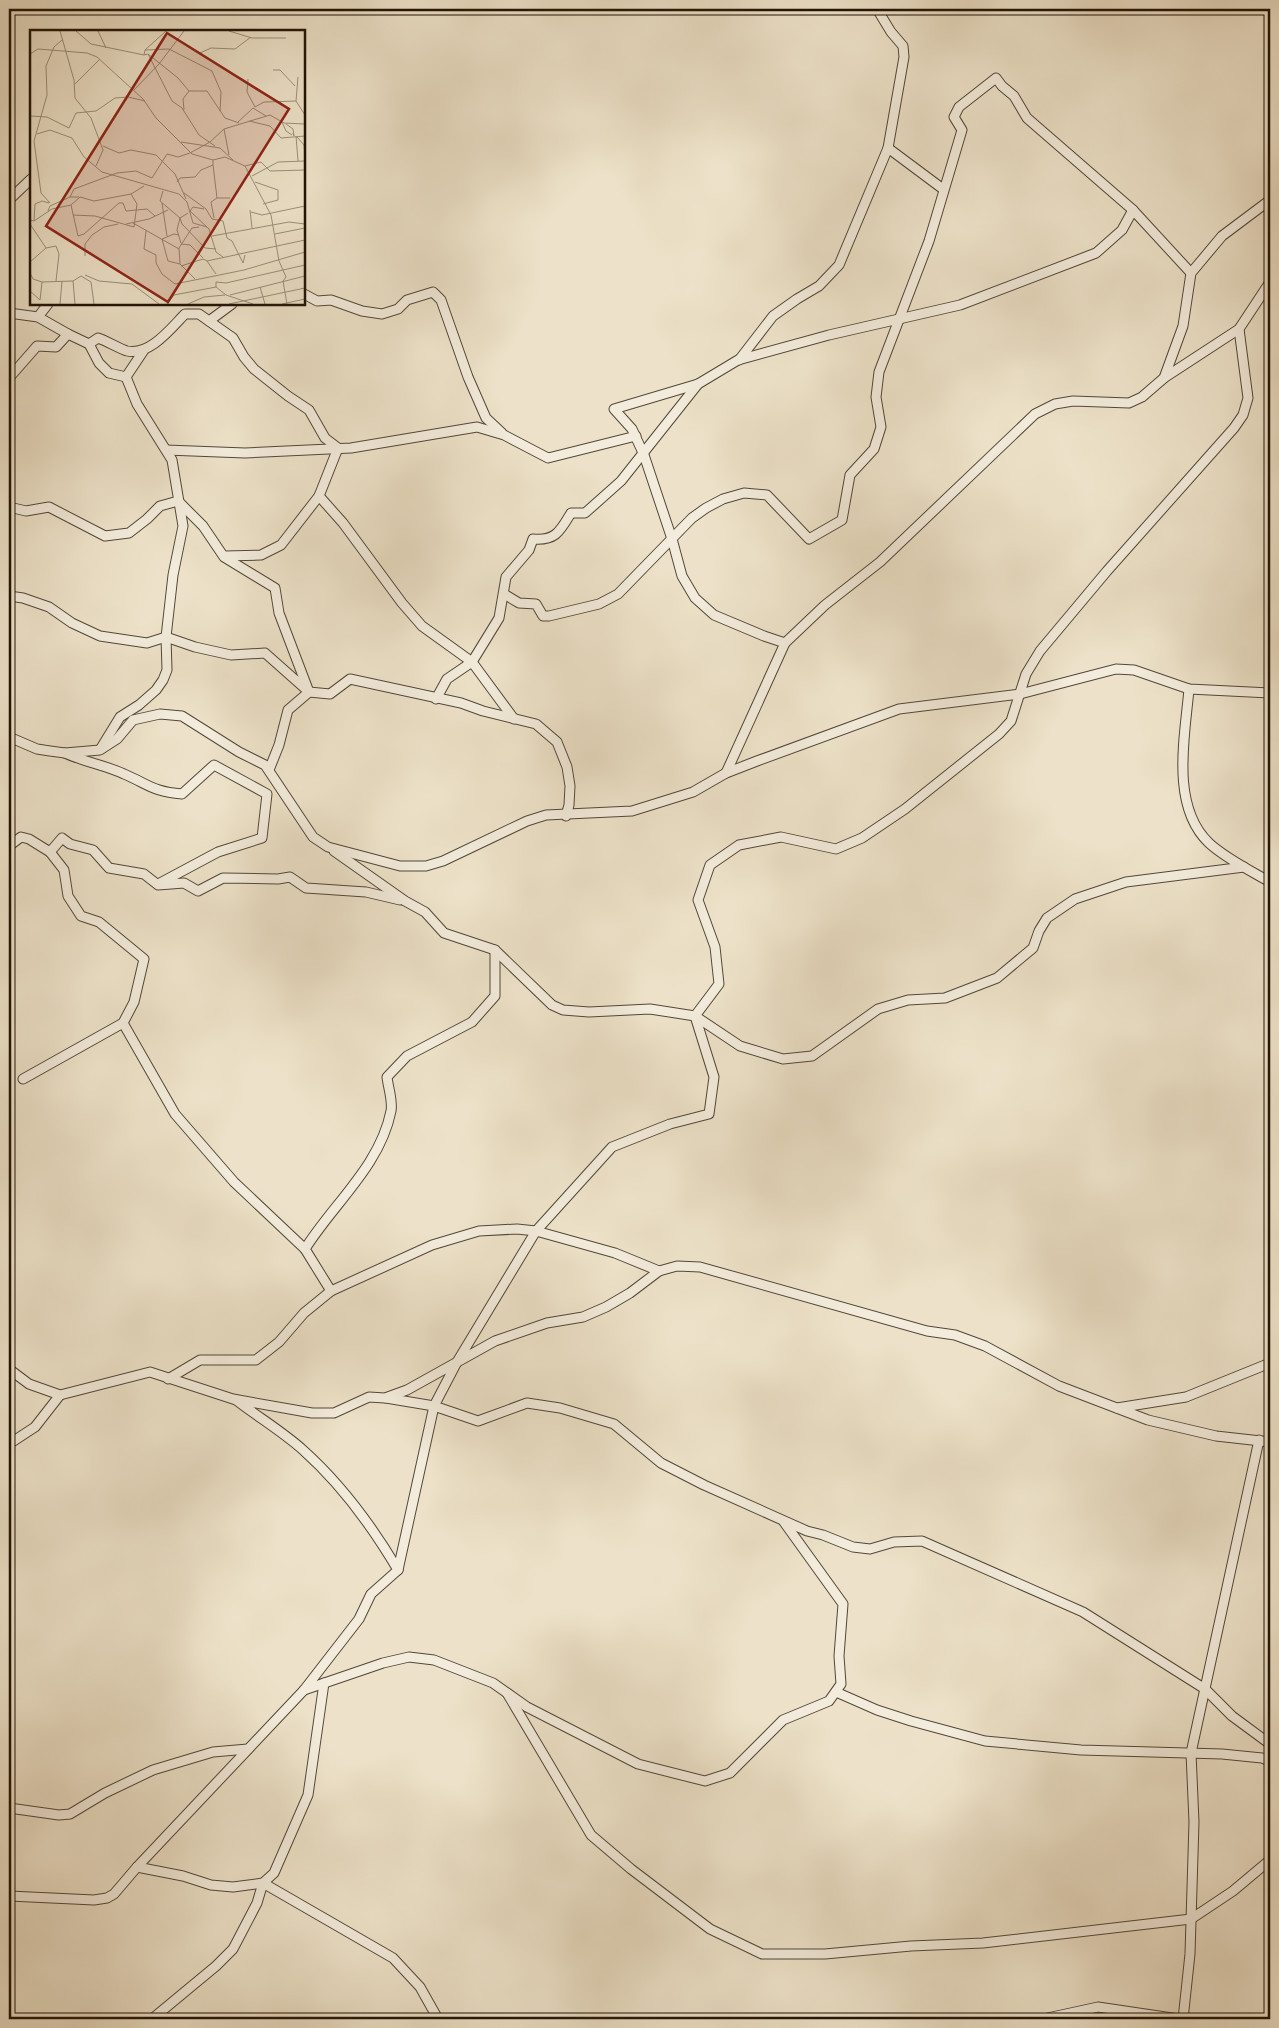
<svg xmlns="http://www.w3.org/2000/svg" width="1279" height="2028" font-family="'IM FELL DW Pica',serif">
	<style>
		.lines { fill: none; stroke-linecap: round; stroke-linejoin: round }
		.minor-casing { stroke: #534738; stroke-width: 11 }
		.minor { stroke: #f3ecdc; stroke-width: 9 }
		.inset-road { fill: none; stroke: #9b8f7b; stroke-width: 1 }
		.view { fill: #8f2418; fill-opacity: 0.15; stroke: #8f2418; stroke-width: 2.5 }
		.inset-edge { fill: none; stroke: #201307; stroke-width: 2.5 }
	</style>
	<rect width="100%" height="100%" fill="#ede2c9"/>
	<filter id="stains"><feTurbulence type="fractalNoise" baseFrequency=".004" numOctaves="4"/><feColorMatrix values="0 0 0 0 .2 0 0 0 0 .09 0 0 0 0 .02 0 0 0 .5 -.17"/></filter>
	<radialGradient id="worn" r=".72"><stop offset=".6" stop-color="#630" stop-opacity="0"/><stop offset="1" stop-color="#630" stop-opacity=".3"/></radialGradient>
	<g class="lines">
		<defs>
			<g id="minor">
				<polyline points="888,148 943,189"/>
				<polyline points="9,200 31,179"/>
				<polyline points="304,294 317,301 331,300 362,311 382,314 398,309 407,300 433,292 441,300 468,377 486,418 502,433"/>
				<polyline points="9,313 38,317 68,334 89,344 99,363 109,373 126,377 137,404 172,460 183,526 173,575 166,637 167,670 163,680 156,690 139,705 120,717 101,748"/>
				<polyline points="38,317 48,304"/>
				<polyline points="209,321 232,304"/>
				<path d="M89,344L98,338C107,341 120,349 127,351C150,356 171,328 185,314H199L233,338L244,357L254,369L288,396L309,410L325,438L338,448"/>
				<polyline points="739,360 773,316 797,299 819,286 839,265 888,148 904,57 903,46 891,32 877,9"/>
				<polyline points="126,377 144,350"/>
				<polyline points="9,378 37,346 56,347 68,334"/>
				<polyline points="1164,378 1239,329 1270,282"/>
				<polyline points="166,450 245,453 351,448 477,427 504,435 548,458 636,436"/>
				<polyline points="319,496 343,523 402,603 422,626 472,662 514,719"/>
				<polyline points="178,501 203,526 224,557 275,588 279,613 309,692 288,710 279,745 269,770"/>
				<polyline points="9,507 26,511 49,507 105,536 129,533 147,519 160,506 178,501"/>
				<polyline points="225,556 261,555 281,545 319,496 338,448"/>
				<polyline points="504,594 519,603 536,604 543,616 549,616 599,604 618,594 692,518 706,508 723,499 744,493 767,495 809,539 842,520 850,475 874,449 881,427 876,397 879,372 929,241 962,130 954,117 959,107 996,78 1002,86 1014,96 1027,118 1133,210 1191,273"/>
				<polyline points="9,596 23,598 49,607 72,623 100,636 147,643 166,637 195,647 231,655 265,653 309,692 330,694 350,679 461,703 483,711 536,724 557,742 567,767 570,786 569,805 566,816"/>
				<polyline points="785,643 764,636 714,615 695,598 682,576 672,539 644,455 632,429 614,409 698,384 738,360 829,335 960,305 1096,253 1122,230 1133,210"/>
				<path d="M1189,689C1185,736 1170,806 1209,843C1225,858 1251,871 1270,882"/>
				<path d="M436,699L447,679L472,662L499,618L506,577L529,550L533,539C556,541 560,531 571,513H585L621,481L698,384"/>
				<polyline points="9,737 37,749 50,751 65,753 100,750 117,739 133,720 160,714 182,716 239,752 265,765 313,837 328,847 400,866 426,866 443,861 527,821 546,815 632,811 693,792 726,773 757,761 899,709 1020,694 1116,669 1134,670 1189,689 1270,693"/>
				<path d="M65,753C84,762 105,765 124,774C148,784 153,792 182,794L214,765L267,794L262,838L218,852L160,883"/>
				<polyline points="726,773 785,643 825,605 880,562 1035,414 1055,404 1073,401 1129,403 1142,397 1164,378 1183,326 1191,273 1222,236 1270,200"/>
				<polyline points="9,846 21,837 29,839 50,852 62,838 70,844 93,850 109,868 144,874 158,885 184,883 198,891 223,878 278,879 290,877 306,888 366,892 400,900"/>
				<polyline points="334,851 405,901 425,912 444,933 495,950 552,1005 563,1010 589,1012 650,1009 695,1016 740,1046 783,1059 812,1056 878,1009 908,1000 945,998 997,978 1033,948 1039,931 1047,918 1075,899 1126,882 1244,867"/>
				<polyline points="695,1016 719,984 715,947 698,900 710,865 739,845 781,837 836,849 862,838 905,809 999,734 1011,721 1026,674 1040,651 1107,571 1234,428 1243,415 1248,398 1239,329"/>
				<polyline points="123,1023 175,1114 234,1182 305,1249"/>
				<polyline points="23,1079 123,1023 134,1002 144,959 99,922 81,916 68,896 64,870 50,852"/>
				<path d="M331,1291L305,1249C333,1204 380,1166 391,1111C393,1101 388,1087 387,1077L407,1056L472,1022L495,996V950"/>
				<polyline points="9,1369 29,1384 60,1395 150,1372 233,1399 312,1413 334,1413 369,1397 385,1398 407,1390 495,1341 547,1323 583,1317 606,1307 630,1293 659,1271 677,1266 700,1267 927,1331 955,1335 985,1346 1059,1386 1148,1420 1216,1436 1270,1442"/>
				<polyline points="168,1379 200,1360 256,1360 279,1342 304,1313 331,1291 432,1245 479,1231 517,1229 536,1231 615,1253 659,1271"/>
				<polyline points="386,1398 434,1406 478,1421 527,1403 560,1408 614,1424 661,1463 704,1485 807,1531 823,1535 853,1547 870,1549 894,1542 922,1541 1083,1612 1205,1689 1232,1716 1270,1744"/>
				<polyline points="1117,1408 1186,1397 1270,1363"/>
				<polyline points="9,1444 35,1427 60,1395"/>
				<polyline points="398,1570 434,1406 457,1362 536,1231 612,1147 670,1124 709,1114 714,1077 695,1016"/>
				<polyline points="304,1690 383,1663 409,1657 434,1660 493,1683 527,1707 638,1764 705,1781 730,1773 783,1720 829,1701 841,1684 839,1656 843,1604 784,1522"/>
				<polyline points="836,1692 877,1710 911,1721 985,1741 1081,1750 1222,1754 1262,1758 1270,1761"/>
				<polyline points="507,1693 591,1835 631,1869 710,1929 762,1954 825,1954 911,1946 983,1943 1191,1919 1233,1891 1270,1860"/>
				<polyline points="9,1808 59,1815 70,1814 105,1793 153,1770 213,1752 248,1749"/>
				<polyline points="137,1867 183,1876 211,1885 233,1887 263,1883 274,1873 308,1795 324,1683"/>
				<path d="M9,1896L94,1900L107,1898L114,1894L137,1867L304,1690L359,1619L371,1594L398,1570C372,1526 341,1484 303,1450C283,1432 258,1417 236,1400"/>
				<polyline points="152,2019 216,1966 233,1949 257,1903 263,1883 393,1958 420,1987 438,2019"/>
				<polyline points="1043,2019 1098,2007 1179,2019"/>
				<polyline points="1183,2019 1190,1954 1194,1822 1191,1753 1259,1440"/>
			</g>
		</defs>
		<use href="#minor" class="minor-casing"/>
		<use href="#minor" class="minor"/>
	</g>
	<g transform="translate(30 30)">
		<rect width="275" height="275" fill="#ede2c9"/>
		<path class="inset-road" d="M30,1L44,50L45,68L61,88L73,120L66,136M46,1L61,14L114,25L115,20L136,1M68,1L76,18M199,1L222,8H256M146,9L170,23L181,18L205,19L221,7M115,20L139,19L182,41L191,62L190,81M0,24L8,19L57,23L67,27L113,69L126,88L162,124L183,130L195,127L215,136L241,185L249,231L256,247L253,251L257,274M118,24L142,71L152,78L169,105L185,116M114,25L118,24L148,48L159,61M243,40H250L265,56M268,47L266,71L275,85M218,49L217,62L225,77L234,72L266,71M45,54L70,29M104,60L129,34L154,1M159,61H177L195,88L209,93M154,80L153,69L159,61M0,86L17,87L39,98L46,83L66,81L85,68L98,67L115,71M219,91L240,96L251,108L275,106M252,92L256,101L262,105M207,93L223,78L236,86M256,94L263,99L264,106L263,103M7,104L20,100L42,108L54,127L72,142L149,164L157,172L163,193L177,197M266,106L268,131M267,107L274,115L275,125M151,112L190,118L203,130M73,116L89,123L101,120L126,125L145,144L156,169M199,125L194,99L240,85L254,93L275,94M183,135L187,168M215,136L231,132L240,141L275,140M222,146L248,132L275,131M147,152L150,148L165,147L171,140L183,135V130M225,152L248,160V170L233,174M133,161L130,171L150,188L152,194L175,218L186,219M154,163L176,179L182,189L193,191L197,208L202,211L213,233L215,225M40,167L44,159L87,143L106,141L122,148L137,124L148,127L160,123L180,112L194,99M20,173L11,163L4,111L17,65L16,36L24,17L32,10M132,173L137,206M41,175L48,206L54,204L89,173H93L96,181L117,179L125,186M174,179L163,177L160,181L179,199L186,222L193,227M220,180L222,198M18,181L20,176L40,167H49M221,182L232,185L275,176M43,185L65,186L104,197L107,174L101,164M184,188L181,172L187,168H200M0,190L4,191L22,179L41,175L50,167L64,171L101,164L114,156M4,191L5,174L12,171L19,173M103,193L149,219M0,194L16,218M96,194L119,189L138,180M116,201L114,219L126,225V233L132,244L145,254L214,240L275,222M245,204L275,198M182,206L259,192L275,194M132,209L138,231L150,234M132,209L144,204L149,205M151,213L147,200L150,188L158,183M151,214L160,215L173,228M55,226V214L62,205L74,197L88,194M177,231L186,244M0,232L16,218L26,216L29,224L26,251M151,236L173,229L177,231L275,210M0,243L3,249L12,252L43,251M55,245L69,251L102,254L129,274M165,249L150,234L149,218L162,198L169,197M186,257L196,265L223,274M230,257L235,274M0,261L10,270L12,252M200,265L275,246M30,274L32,251M45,274L43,251L51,246L61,252L64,274M137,274L144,265L186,257V252L196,253L275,235M158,274L174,267L195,265M199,274L275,258M252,274L275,269"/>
		<path class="view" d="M137,3L259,79L138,272L16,196Z"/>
		<rect width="275" height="275" class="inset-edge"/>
	</g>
	<rect width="1279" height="2028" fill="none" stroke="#ede2c9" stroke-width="30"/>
	<rect x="10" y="10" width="1259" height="2008" fill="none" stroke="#201307" stroke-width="2.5"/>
	<rect x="15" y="15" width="1249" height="1998" fill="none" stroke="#201307"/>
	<rect width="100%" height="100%" filter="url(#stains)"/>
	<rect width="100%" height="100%" fill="url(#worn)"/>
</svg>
